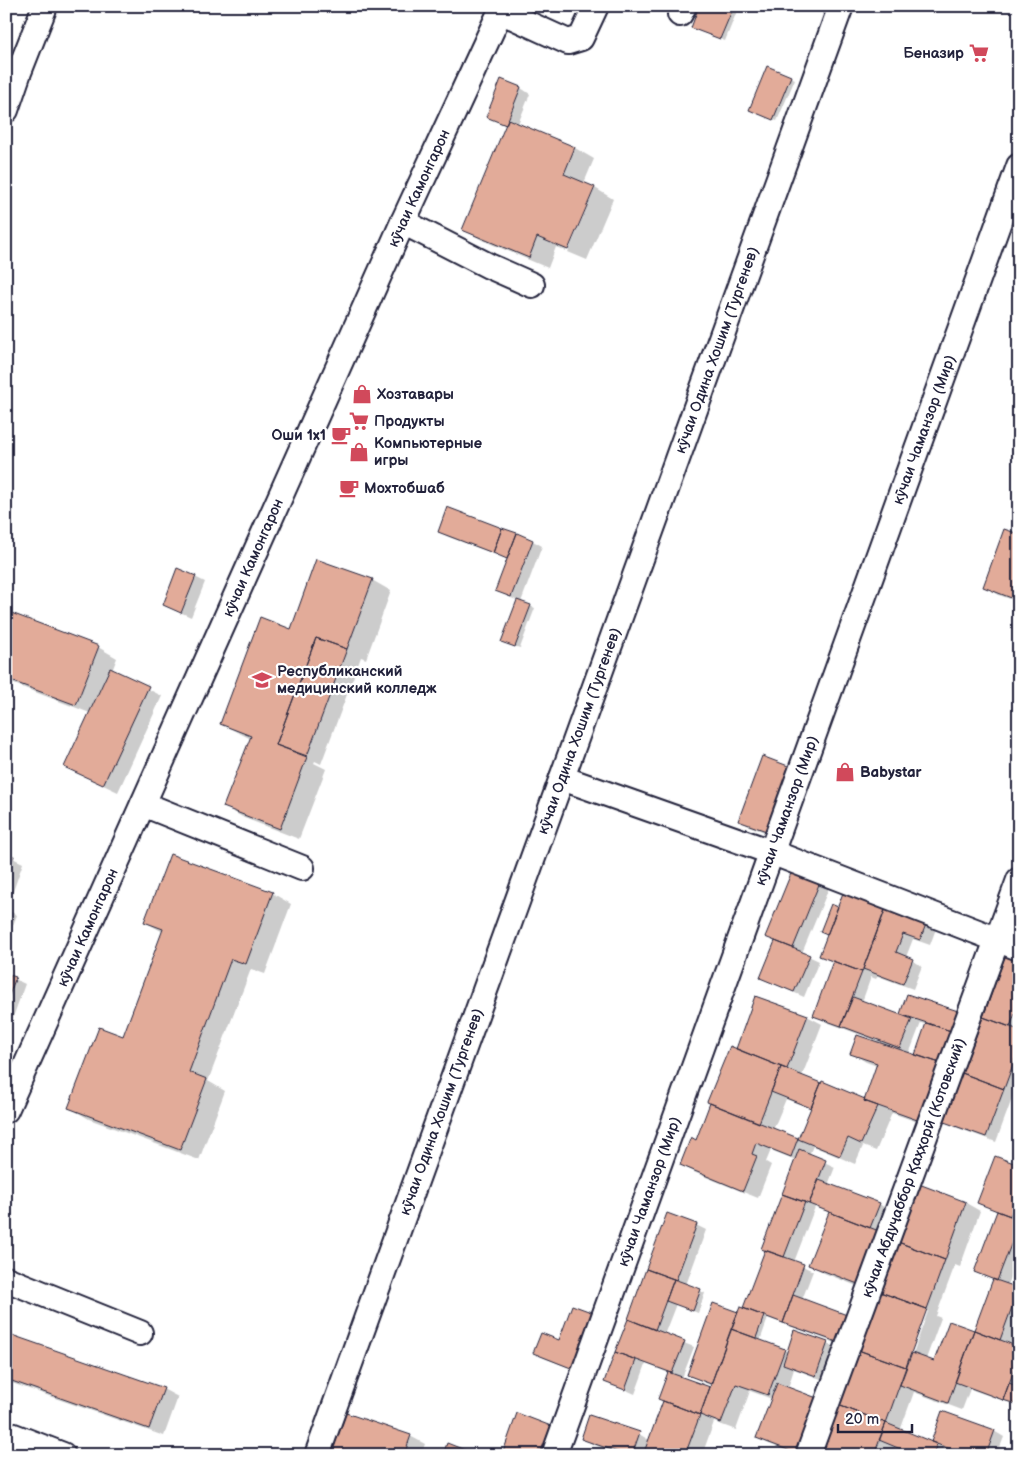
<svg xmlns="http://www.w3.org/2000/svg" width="1025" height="1461" font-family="'Balsamiq Sans',sans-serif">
  <rect width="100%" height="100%" fill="#fff"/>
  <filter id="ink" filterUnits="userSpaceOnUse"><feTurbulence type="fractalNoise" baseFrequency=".02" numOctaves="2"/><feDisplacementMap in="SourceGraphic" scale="10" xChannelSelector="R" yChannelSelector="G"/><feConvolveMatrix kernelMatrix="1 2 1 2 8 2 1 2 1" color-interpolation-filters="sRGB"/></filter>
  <g filter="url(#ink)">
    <path fill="#0003" fill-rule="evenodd" d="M701,6H739L725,41L697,30Z
      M791,77L795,79L777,121L754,112Z
      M521,88L530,94L518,124L575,148L594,159L584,183L595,188H593L566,251L556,247L548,268L482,240L463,229L507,126L487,117Z
      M595,188L613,199L587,260L568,252Z
      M448,509L533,541L542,546L521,602L535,608L520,648L507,644L518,601L496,591L514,560L503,555V557L449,537L439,532Z
      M1019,536V602L999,595L984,586Z
      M195,577L205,582L191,617L164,605Z
      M372,580L391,591L366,659L361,657L321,764L315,761L314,763L326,769L299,839L244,818L225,807L251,739L221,724L291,631Z
      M6,612L98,647L117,658L112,671L162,696L118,792L65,767L90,713L6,681Z
      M763,758L781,838L749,826L739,820Z
      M6,855L23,863L11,897L6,896Z
      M795,867L831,883L802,953L819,961L804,997L761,978L776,942L767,936Z
      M272,893L291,904L265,974L251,969L208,1081L225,1091L199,1160L89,1119L70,1108L123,1037L163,932L145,922Z
      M839,908L937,926L930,945L913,939L906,957L922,966L913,989L878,976L876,979L871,977L862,1002L901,1016L908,996L957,1012L967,1018L935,1128L892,1113L876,1151L863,1146L855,1164L813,1146L809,1155L835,1167L828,1185L879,1204L889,1210L872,1292L824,1273L810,1264L830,1213L815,1207L794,1262L813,1271L802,1300L847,1347L768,1318L760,1341L788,1352L795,1332L828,1344L837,1349L826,1381L794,1369L788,1388L817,1399L798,1455L767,1443L757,1437L772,1399L750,1391L736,1430L714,1422L702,1455H623L592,1444L582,1438L639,1434L649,1440L664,1401L669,1373L646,1364L635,1394L606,1381L668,1214L696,1225L706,1230L686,1285L705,1293L698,1313L676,1304L664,1335L694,1347L682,1378L711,1389L712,1386L688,1375L738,1314L750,1311L745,1308L796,1160L771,1150L766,1162L771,1165L758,1198L696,1173L681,1165L696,1141L736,1050L807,1016L822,1024L802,1076L865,1101L877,1066L866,1062L851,1053L877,1043V1041L824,1021L814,1015L834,963L821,956ZM921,1023L927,1025L916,1056L909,1054ZM786,1099L812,1109L799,1140L773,1130Z
      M6,909L17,915L6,943Z
      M1019,953V1080L996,1142L955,1127L946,1121Z
      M6,975L25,984L12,1020L6,1018Z
      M1019,1166V1255L1007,1285L1019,1290V1320L1010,1345L1019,1348V1406L970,1389L962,1410L914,1392L900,1431L932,1444L994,1431L1004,1437L997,1455H964L946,1448L944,1455H910L911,1453L895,1447L892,1455H822L919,1186L966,1203L980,1211L960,1267L955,1265L936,1316L941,1318L926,1359L935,1362L975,1332L994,1280L975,1271L998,1212L978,1202ZM925,1311H928L911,1359L908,1358Z
      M6,1334L163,1389L178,1397L164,1436L6,1381Z
      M535,1353L591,1376L544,1358Z
      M550,1427L565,1435L557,1455H503Z
      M410,1436L425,1444L421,1455H333Z"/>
    <path fill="#e2ab99" stroke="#22223b" d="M699,6H734L720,39L691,28Z
      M767,66L791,76L773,120L749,110Z
      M501,79L521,87L506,125L486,117Z
      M508,119L575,147L564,174L595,187L568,250L537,237L529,258L462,230Z
      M1018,275L1019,276V324H1017Z
      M1017,438L1019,439V453L1015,452Z
      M447,507L502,528L493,553L438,532Z
      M502,528L517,533L507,559L493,553Z
      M1004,529L1019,534V601L983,587Z
      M517,533L533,540L511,597L495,591Z
      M316,559L373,579L347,649L316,638L276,745L307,757L280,829L223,807L251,736L220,724L260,617L291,629Z
      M177,568L196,576L181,613L163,605Z
      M517,600L531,605L515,647L501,642Z
      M6,611L99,646L76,705L6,679Z
      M316,638L347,649L307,756L276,745Z
      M110,668L149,686L103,785L64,767Z
      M762,756L796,769L772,833L738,821Z
      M6,853L14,856L6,878Z
      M170,854L273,892L246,964L231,959L189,1072L207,1079L180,1150L68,1108L99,1027L123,1036L163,929L144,922Z
      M794,866L822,877L793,948L765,937Z
      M846,885L889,900L862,972L819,956Z
      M831,904L838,907L827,935L820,932Z
      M887,904L928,919L920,940L903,934L896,952L913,959L903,984L863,969Z
      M775,941L810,955L794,992L760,978Z
      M1008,948L1019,952V1003L1010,1027L983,1017Z
      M833,961L862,972L841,1026L813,1016Z
      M6,974L16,977L6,1003Z
      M907,994L958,1011L951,1031L900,1014Z
      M755,996L808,1015L787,1069L736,1049Z
      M853,997L912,1019L900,1048L841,1026Z
      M983,1017L1019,1030V1048L1004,1089L962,1073Z
      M926,1023L951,1031L940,1063L915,1055Z
      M857,1035L940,1063L920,1121L864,1101L877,1063L850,1054Z
      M730,1046L781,1067L759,1123L707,1102Z
      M781,1067L821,1083L811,1108L771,1092Z
      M962,1073L1004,1089L986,1137L944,1122Z
      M822,1081L865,1099L864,1101L878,1106L861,1144L848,1138L840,1156L798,1139Z
      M710,1103L798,1138L791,1157L756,1143L752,1154L757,1156L743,1191L680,1165L691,1137L696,1140Z
      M799,1149L826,1160L809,1204L782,1194Z
      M995,1156L1019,1165V1194L1010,1216L977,1203Z
      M819,1180L880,1203L870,1228L809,1204Z
      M919,1184L966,1202L945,1260L898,1242Z
      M782,1194L805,1202L784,1257L761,1249Z
      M997,1211L1019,1219V1224L997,1281L974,1272Z
      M829,1212L879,1231L858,1284L808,1265Z
      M667,1213L697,1224L676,1280L646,1269Z
      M898,1242L945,1260L927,1309L880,1292Z
      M765,1250L804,1264L783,1323L743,1308Z
      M646,1269L674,1279L655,1330L628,1319Z
      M674,1279L701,1289L693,1311L666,1301Z
      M993,1279L1019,1288L1000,1340L974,1330Z
      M880,1292L927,1309L906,1367L858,1350Z
      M793,1295L847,1315L837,1342L783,1323Z
      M713,1303L738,1312L711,1384L687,1375Z
      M572,1305L602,1316L581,1372L533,1353L541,1333L559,1340Z
      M740,1307L764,1316L756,1338L731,1329Z
      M628,1319L685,1341L672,1373L615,1352Z
      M949,1321L974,1330L948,1403L900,1385L912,1353L934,1361Z
      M731,1329L785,1349L768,1395L736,1384L721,1423L700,1415Z
      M794,1330L828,1342L816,1376L783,1364Z
      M974,1330L1019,1347V1357L1003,1400L955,1382Z
      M6,1333L164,1388L149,1429L6,1379Z
      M858,1350L906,1367L886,1423L838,1405Z
      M615,1352L636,1360L625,1390L604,1382Z
      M668,1372L710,1387L700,1415L658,1399Z
      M777,1383L817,1398L796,1453L756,1438Z
      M1009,1383L1019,1387V1405L1003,1400Z
      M663,1401L700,1415L685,1455H643Z
      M838,1405L886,1423L874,1455H820Z
      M942,1411L995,1430L986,1455H967L931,1442Z
      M346,1413L411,1435L404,1455H331Z
      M517,1413L551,1426L540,1455H502Z
      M589,1415L640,1432L632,1455H626L581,1439Z
      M886,1423L937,1444L933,1455H909L910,1453L879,1440Z
      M447,1443L475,1454L477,1455H443Z
      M751,1449L767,1455H748Z"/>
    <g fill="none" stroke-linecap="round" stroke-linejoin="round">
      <defs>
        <g id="minor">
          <path d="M500,11L568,42L581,38L596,6"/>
          <path d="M680,14L684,6"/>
          <path d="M6,110L19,72L45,6"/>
          <path d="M403,222L489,266L532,285"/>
          <path d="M562,778L771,852L1019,948"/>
          <path d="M143,804L302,868"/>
          <path id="s1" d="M6,1110L403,222L503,6"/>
          <path d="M6,1279L140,1333"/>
          <path d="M6,1433L63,1455"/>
          <path id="s2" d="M317,1455L841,6"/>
          <path id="s3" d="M554,1455L1019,166"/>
          <path id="s4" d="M808,1455L1019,880"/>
        </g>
      </defs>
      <use href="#minor" stroke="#22223b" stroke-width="28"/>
      <use href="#minor" stroke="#fff" stroke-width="24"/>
    </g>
  </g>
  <defs>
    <symbol id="supermarket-bare" viewBox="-9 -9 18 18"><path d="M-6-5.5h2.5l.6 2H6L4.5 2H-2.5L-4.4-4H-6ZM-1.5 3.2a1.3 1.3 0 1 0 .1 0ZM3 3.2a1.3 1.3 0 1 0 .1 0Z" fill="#d1495b" stroke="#fff" stroke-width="2.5" paint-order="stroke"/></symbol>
    <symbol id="shop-bare" viewBox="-9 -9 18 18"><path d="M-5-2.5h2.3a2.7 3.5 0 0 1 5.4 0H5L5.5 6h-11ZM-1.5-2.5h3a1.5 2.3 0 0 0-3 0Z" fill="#d1495b" stroke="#fff" stroke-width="2.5" paint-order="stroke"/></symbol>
    <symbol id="cafe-bare" viewBox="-9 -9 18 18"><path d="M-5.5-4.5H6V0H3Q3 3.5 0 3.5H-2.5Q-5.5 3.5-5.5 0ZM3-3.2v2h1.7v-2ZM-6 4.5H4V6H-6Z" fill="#d1495b" stroke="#fff" stroke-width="2.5" paint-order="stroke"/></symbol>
    <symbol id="university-bare" viewBox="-9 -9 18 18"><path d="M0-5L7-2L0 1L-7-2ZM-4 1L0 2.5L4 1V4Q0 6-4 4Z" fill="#d1495b" stroke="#fff" stroke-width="2.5" paint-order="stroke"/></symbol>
  </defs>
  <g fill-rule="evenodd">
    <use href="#supermarket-bare" x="965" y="39" width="28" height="28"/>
    <use href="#shop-bare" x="348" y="380" width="28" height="28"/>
    <use href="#supermarket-bare" x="345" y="407" width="28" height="28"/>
    <use href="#cafe-bare" x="327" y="421" width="28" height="28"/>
    <use href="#shop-bare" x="345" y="438" width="28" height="28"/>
    <use href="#cafe-bare" x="335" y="474" width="28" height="28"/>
    <use href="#university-bare" x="248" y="666" width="28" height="28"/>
    <use href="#shop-bare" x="831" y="758" width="28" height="28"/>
  </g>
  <g text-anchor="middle" stroke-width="4.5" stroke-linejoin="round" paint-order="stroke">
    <g font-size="15" font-weight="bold" fill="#22223b" stroke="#fff" text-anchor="start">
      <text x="964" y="58" text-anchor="end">Беназир</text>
      <text x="377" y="399">Хозтавары</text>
      <text x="374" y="426">Продукты</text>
      <text x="326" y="440" text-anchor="end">Оши 1x1</text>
      <text x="374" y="448">Компьютерные<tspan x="374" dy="17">игры</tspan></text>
      <text x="364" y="493">Мохтобшаб</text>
      <text x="277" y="676">Республиканский<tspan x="277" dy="17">медицинский колледж</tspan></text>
      <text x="860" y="777">Babystar</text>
    </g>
    <g font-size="15" fill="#22223b" stroke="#fff">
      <text dy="5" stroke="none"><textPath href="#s1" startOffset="1010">кӯчаи Камонгарон</textPath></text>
      <text dy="5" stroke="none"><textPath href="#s2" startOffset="1175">кӯчаи Одина Хошим (Тургенев)</textPath></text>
      <text dy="5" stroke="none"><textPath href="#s3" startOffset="1090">кӯчаи Чаманзор (Мир)</textPath></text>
      <text dy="5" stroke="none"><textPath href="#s1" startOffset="605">кӯчаи Камонгарон</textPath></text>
      <text dy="5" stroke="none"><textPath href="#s2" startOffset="770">кӯчаи Одина Хошим (Тургенев)</textPath></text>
      <text dy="5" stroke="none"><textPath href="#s3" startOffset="685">кӯчаи Чаманзор (Мир)</textPath></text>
      <text dy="5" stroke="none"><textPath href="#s1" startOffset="200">кӯчаи Камонгарон</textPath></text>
      <text dy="5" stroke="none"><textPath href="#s2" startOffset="365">кӯчаи Одина Хошим (Тургенев)</textPath></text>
      <text dy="5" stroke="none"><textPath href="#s4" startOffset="306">кӯчаи Абдуҷаббор Қаҳҳорӣ (Котовский)</textPath></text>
      <text dy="5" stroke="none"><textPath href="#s3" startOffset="280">кӯчаи Чаманзор (Мир)</textPath></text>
    </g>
  </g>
  <rect width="1025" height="1461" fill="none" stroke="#fff" stroke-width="25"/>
  <rect x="12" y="12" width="1000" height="1436" fill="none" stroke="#22223b" stroke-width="2" filter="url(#ink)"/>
  <path d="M838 1424v8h74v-8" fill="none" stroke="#22223b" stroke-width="2.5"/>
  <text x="845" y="1424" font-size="15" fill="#22223b" stroke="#ffffff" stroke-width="4" paint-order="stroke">20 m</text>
</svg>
